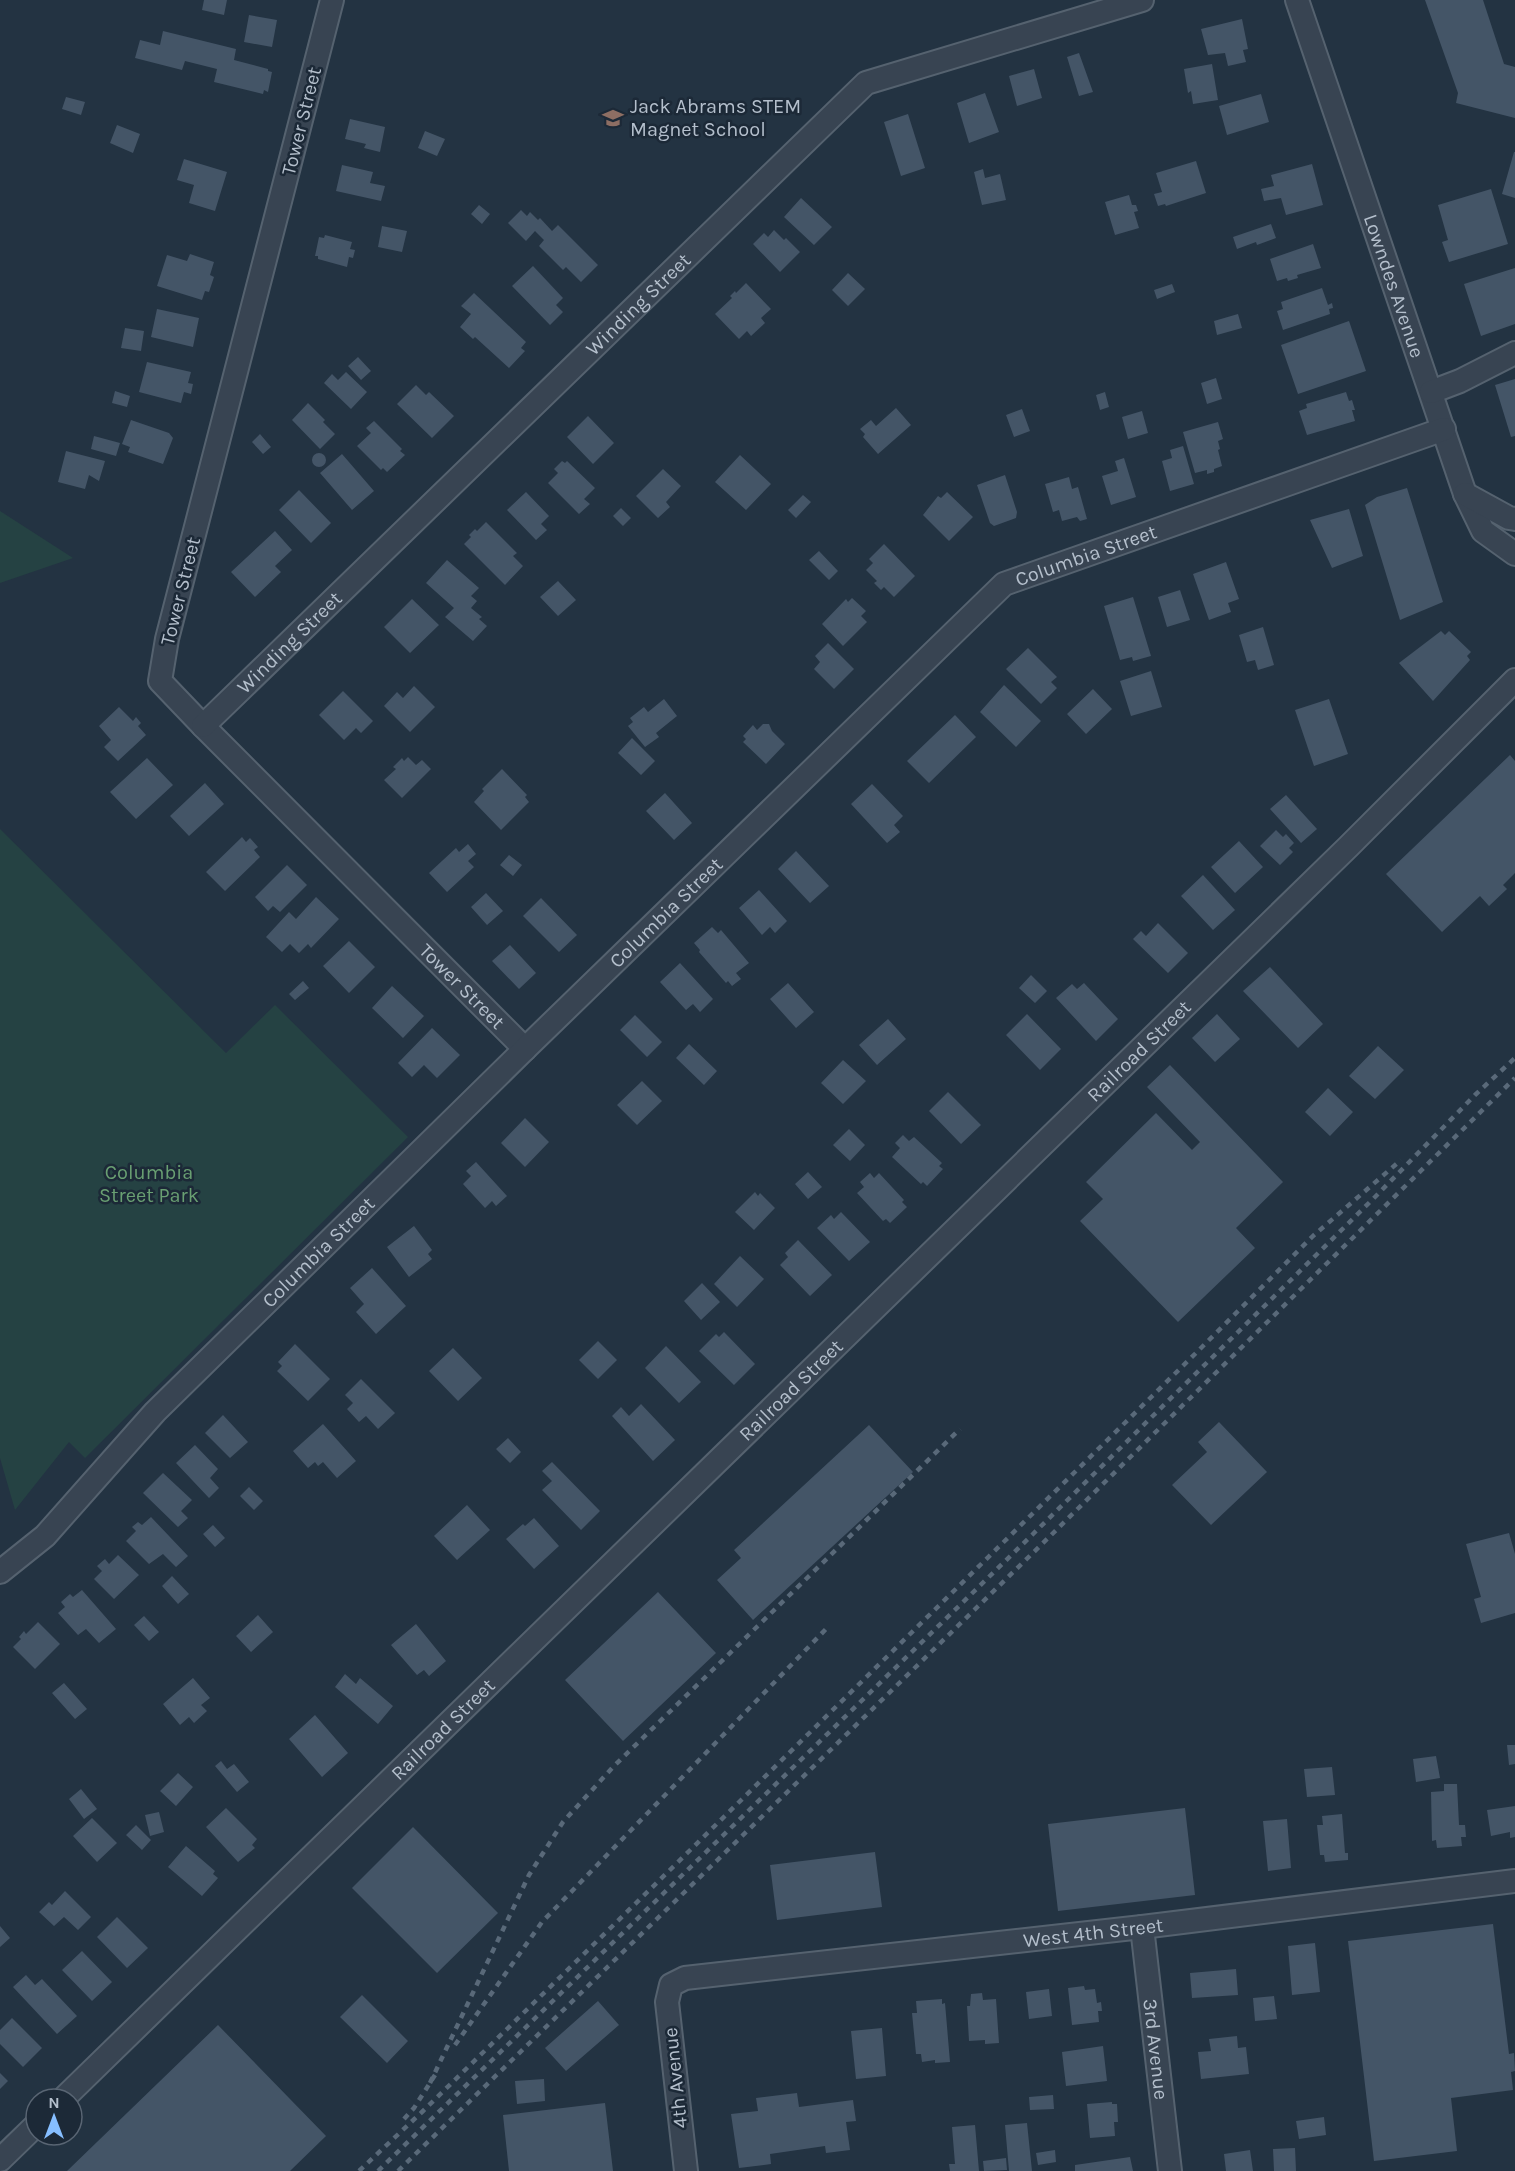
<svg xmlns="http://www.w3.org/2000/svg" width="1515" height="2171" font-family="Karla,sans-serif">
  <rect width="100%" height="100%" fill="#233342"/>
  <path fill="#254243" d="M0,511L73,558L0,583Z
    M0,829L226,1053L275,1005L408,1137L85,1458L69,1442L15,1510L0,1458Z"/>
  <path fill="#445567" d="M204,0H227L224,15L202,10Z
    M1425,0H1483L1504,64L1515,67V118L1456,103L1458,93Z
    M249,15L277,20L272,47L244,42Z
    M1242,19L1248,49L1243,50L1246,62L1228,66L1225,53L1208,55L1201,29Z
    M163,31L236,49L234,60L268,69V71L272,72L268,92L264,90L263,94L214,82L217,69L185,61L182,70L135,58L140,40L160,45Z
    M1079,53L1093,92L1079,96L1067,57Z
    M1212,64L1218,100L1193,104L1191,91L1188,93L1184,69Z
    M1034,69L1042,98L1017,106L1009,76Z
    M985,93L999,132L969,143L957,103Z
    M1261,94L1269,122L1227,135L1219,106Z
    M66,97L85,102L81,115L62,109Z
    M908,114L925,168L901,176L884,122Z
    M350,119L385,127L380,152L364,148L366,144L345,139Z
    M117,125L140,134L133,153L110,143Z
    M425,131L445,139L437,156L418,148Z
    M1514,152H1515V198L1502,194Z
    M184,159L227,172L215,211L189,203L194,185L177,180Z
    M1196,161L1206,193L1166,206L1165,204L1158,206L1154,194L1162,192L1156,173Z
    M1312,164L1323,205L1286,215L1281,198L1264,201L1261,189L1274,186L1271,175Z
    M342,165L373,172L370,183L385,186L381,201L336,191Z
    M983,169L985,178L1000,174L1006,200L982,205L974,172Z
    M1491,189L1508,244L1449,262L1442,242L1448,240L1438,205Z
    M1129,195L1132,205H1136L1138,211L1134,212L1139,228L1115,235L1105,202Z
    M801,198L832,227L814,245L784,217Z
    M479,205L490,214L482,224L471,214Z
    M521,210L527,216L530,212L538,220L540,218L552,231L558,225L598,265L581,282L566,267L563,270L539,246L544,240L535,231L526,241L508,223Z
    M1271,224L1276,238L1257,245L1256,242L1237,249L1233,237Z
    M382,226L407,231L402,252L378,247Z
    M774,230L784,240L786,238L800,252L780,272L753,244L764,233L768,237Z
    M325,235L352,242L350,249L355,250L353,258L349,257L347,267L318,259V256H315L319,237L324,238Z
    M1313,244L1321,268L1297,275L1298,278L1288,281L1287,278L1277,281L1270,259Z
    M190,254L214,262L210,275L214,277L209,292L205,291L202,300L157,286L167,255L187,261Z
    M533,266L563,298L556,305L563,312L550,325L512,286Z
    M1515,268V324L1481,336L1464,284Z
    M848,273L865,289L848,306L832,290Z
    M746,283L771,309L761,318L765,323L751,336L747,331L739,339L715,314L732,298L730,296L735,291L736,293Z
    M1172,284L1175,292L1157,299L1154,290Z
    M1322,288L1328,305L1332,303L1333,308L1329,309L1330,314L1283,330L1277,311L1283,309L1281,302Z
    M474,293L526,342L521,348L525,351L509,368L475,337L473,339L460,327L471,314L461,306Z
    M157,309L199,318L193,347L151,337Z
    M1238,314L1242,328L1217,335L1214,321Z
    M1349,321L1366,371L1298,394L1281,345Z
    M125,328L144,331L141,351L121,348Z
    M358,357L371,371L361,380L348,366Z
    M147,362L191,372L188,383L193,384L191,394L184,392L181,403L139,392Z
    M346,372L367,392L351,409L324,383L332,374L338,380Z
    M1216,378L1222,399L1207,404L1201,383Z
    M1515,379V436L1511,437L1495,385Z
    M416,385L426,395L429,392L454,416L432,438L397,404Z
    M115,391L130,396L127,407L112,403Z
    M1105,392L1109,407L1100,410L1096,395Z
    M1346,392L1349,401L1352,400L1355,410H1352L1355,421L1307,435L1299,411L1307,408L1306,404Z
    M308,403L325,420L323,422L335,434L320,449L292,420Z
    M896,408L911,425L878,454L863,437L865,434L860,429L871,420L876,426Z
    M1022,409L1030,431L1014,437L1006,415Z
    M1142,411L1148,433L1128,439L1122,417Z
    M588,416L614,443L593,464L567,437Z
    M131,420L169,433L173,438L163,464L128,452L130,447L122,444Z
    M374,421L402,449L400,451L405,455L387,472L383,468L381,470L357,446L371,433L366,428Z
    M1218,422L1223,439L1218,441L1220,449L1218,450L1222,466L1214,469V472L1207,474V470L1195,473L1183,432Z
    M260,434L271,447L263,454L252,442Z
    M94,436L120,443L116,456L91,449Z
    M1183,446L1194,484L1170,491L1162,461L1172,458L1170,450Z
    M66,451L105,461L99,481L89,475L85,489L58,482Z
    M312 460a7 7 0 1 1 14 0a7 7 0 1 1-14 0Z
    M342,454L374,491L352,510L320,473Z
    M740,455L771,484L746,510L715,482Z
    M1124,458L1136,497L1111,505L1102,476L1118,471L1115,461Z
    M562,461L565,463L567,461L595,488L584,499L590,504L579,514L548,483L558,473L554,469Z
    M663,469L681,486L666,502L670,507L658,518L636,496Z
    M1005,475L1017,512L1016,518L994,526L990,523L977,485Z
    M1069,477L1072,489L1078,487L1087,519L1080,521L1077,517L1062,521L1059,510L1053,512L1045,484Z
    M1407,488L1443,602L1400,620L1365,505L1377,497Z
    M299,490L331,523L311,543L279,510Z
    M526,492L549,516L541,524L547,530L536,540L507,510Z
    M947,492L973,517L949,541L923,515L938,496L941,498Z
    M803,495L811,502L796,518L788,510Z
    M621,508L631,518L623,526L613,516Z
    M1349,509L1363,556L1332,568L1310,520Z
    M486,522L517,553L513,556L523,566L505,585L464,544L471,537L469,535L475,529L477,531Z
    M275,531L292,550L275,566L281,572L255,597L231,572Z
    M884,544L915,576L894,597L884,587L881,590L874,583L877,581L866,570L873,563L869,559Z
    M819,551L838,571L829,580L809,560Z
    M447,560L479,588L471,596L477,601L471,608L482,617L479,619L487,626L473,641L445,617L454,608L426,583Z
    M1226,562L1239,599L1228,603L1231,612L1209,620L1193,574Z
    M558,581L576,600L558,616L540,597Z
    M1180,590L1190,620L1167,627L1158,597Z
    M1133,597L1151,656L1133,661L1132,657L1120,660L1104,606Z
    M852,598L866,611L861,616L867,622L843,646L822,624L846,599L848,602Z
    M412,599L439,625L410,653L384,627Z
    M1263,627L1274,665L1258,670L1255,660L1247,662L1239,635Z
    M1441,631L1445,635L1449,631L1471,652L1467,656L1470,660L1433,701L1399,663Z
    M828,643L854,669L834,689L814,669L820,662L815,656Z
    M1028,648L1057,677L1051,682L1057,688L1041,704L1006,669Z
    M1151,671L1162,707L1131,716L1120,681Z
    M1004,685L1041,721L1016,747L980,712Z
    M414,686L435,707L410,732L384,706L397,692L403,698Z
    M1093,689L1112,709L1086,734L1067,714Z
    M343,691L373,721L361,733L356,728L344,740L319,715Z
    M664,699L677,716L656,733L659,737L645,747L628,726L633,722L630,718L644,707L648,712Z
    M1329,699L1348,754L1314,766L1295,710Z
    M119,707L133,721L136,717L141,723L138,726L146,735L118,761L104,747L111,740L99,726Z
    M955,715L976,737L929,783L907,761Z
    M763,724H769L772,731L785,744L766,764L743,742L746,739L743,736L753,725L757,730Z
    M632,738L655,761L641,775L618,753Z
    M1510,755L1515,761V873L1503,885L1507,889L1489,906L1480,896L1442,932L1386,874Z
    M408,757L416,765L422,760L431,769L402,798L384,780L396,769L393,767L402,758L404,761Z
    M147,758L173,785L136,819L110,792Z
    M502,769L527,795L525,797L529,802L501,830L474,802L484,791L482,789Z
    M205,783L224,804L189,836L170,816Z
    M872,784L903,816L894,825L900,832L887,843L851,804Z
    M665,793L692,823L674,840L646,811Z
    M1286,795L1317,829L1301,843L1270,809Z
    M1276,830L1283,837L1286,834L1294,843L1289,848L1293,852L1280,865L1260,846Z
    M242,837L246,842L250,838L258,847L254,850L260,857L225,891L206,872Z
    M1239,841L1263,867L1235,893L1211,867Z
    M468,844L476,854L468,861L474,867L447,892L429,873L456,848L459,852Z
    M796,851L829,886L810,903L778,869Z
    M509,855L522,865L513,876L500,865Z
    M287,865L307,885L280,912L273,906L268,911L255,897Z
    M1203,875L1235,910L1213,930L1181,896Z
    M759,890L787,921L775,933L770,927L762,935L739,908Z
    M486,893L503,911L487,925L471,907Z
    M316,897L339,919L311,948L308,944L299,953L290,944L282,952L266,937L289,912L296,919Z
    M541,898L577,935L559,952L523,916Z
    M1158,923L1188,953L1168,973L1133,939L1141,931L1146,936Z
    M712,927L718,933L721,930L749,963L736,973L741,979L732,986L728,981L726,983L699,952L700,950L694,943Z
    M349,941L375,967L349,993L323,966Z
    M510,945L536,973L519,989L492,961Z
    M680,963L713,999L700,1012L693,1004L686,1010L660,982Z
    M1270,967L1323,1024L1298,1048L1243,991Z
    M1031,975L1047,991L1035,1003L1019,988Z
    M303,981L309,988L295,1000L289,994Z
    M788,983L814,1012L796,1028L770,999Z
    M1084,983L1118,1019L1096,1041L1056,998L1072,984L1077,989Z
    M392,986L424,1016L403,1038L372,1008Z
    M1027,1014L1061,1049L1040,1070L1006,1035Z
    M1217,1014L1240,1039L1215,1062L1192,1038Z
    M635,1015L662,1042L647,1057L620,1030Z
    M888,1019L906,1039L877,1065L859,1045Z
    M432,1028L460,1055L437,1078L424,1065L412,1077L398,1063Z
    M689,1044L717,1071L704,1085L676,1058Z
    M1378,1046L1404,1070L1375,1099L1349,1076Z
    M843,1060L866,1081L843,1104L821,1083Z
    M1170,1065L1283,1182L1236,1228L1255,1248L1178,1322L1080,1221L1103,1199L1086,1182L1156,1113L1192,1150L1200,1142L1147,1087Z
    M642,1081L662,1101L637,1125L617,1105Z
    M1328,1088L1353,1112L1330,1136L1305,1112Z
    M948,1092L981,1125L961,1144L929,1111Z
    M525,1118L549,1142L525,1167L501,1143Z
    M849,1129L865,1145L850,1161L833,1145Z
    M903,1135L909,1141L914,1137L942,1163L939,1166L943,1169L927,1186L923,1182L921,1184L892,1157L900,1148L895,1143Z
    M476,1162L507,1196L496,1206L492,1201L485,1208L463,1184L471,1176L466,1171Z
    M808,1172L822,1187L808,1199L795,1184Z
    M870,1173L874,1178L879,1173L904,1200L902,1202L907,1207L890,1223L886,1219L883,1221L857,1193L864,1187L860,1182Z
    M755,1192L758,1196L760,1193L775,1208L754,1230L735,1212Z
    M841,1212L870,1242L849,1261L817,1228L831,1215L834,1219Z
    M414,1226L432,1250L428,1254L432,1259L409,1277L387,1247Z
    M798,1240L832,1275L810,1296L780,1265L788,1257L785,1253Z
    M740,1256L764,1279L737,1307L714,1284Z
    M372,1268L406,1306L376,1334L356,1312L364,1304L350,1288Z
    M702,1283L720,1302L701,1320L684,1301Z
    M724,1332L755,1364L734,1385L699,1351L716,1334L719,1337Z
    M598,1341L617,1360L598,1379L579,1360Z
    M295,1344L330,1379L308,1401L277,1371L282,1366L278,1362Z
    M666,1346L701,1382L679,1403L645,1368Z
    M453,1348L482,1378L458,1401L429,1371Z
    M361,1379L395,1413L378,1429L366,1416L359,1422L347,1409L353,1403L345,1395Z
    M641,1404L675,1440L653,1461L612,1416L621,1407L629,1416Z
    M223,1415L248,1442L230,1458L205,1433Z
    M1219,1422L1267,1472L1211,1525L1172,1485L1207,1452L1198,1442Z
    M323,1424L356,1461L337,1478L323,1462L318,1466L315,1462L308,1468L293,1451Z
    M869,1425L913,1472L753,1620L717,1580L741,1558L734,1550Z
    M508,1438L521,1452L510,1463L496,1449Z
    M195,1445L218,1469L210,1478L219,1488L209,1498L176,1463Z
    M552,1462L600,1511L581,1530L542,1490L552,1481L542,1471Z
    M163,1473L192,1500L181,1511L188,1518L178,1527L143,1493Z
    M249,1487L263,1501L254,1510L240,1496Z
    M467,1505L490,1530L457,1560L434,1536Z
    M151,1517L188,1556L176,1567L163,1554L149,1564L126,1541L136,1531L132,1527L138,1522L142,1525Z
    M534,1518L559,1546L534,1569L506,1539L523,1524L525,1526Z
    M213,1525L225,1538L215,1547L203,1534Z
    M1509,1533L1515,1554V1613L1481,1623L1474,1599L1481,1597L1466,1544Z
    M118,1555L139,1575L114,1599L94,1579L102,1571L97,1566L105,1559L109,1564Z
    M172,1576L189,1594L178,1604L162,1586Z
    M82,1590L116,1629L99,1643L86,1629L78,1635L58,1613L65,1607L61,1602L70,1594L73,1597Z
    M658,1592L716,1653L623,1741L565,1680Z
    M258,1615L273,1632L251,1652L236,1636Z
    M144,1616L159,1632L149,1641L134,1625Z
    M38,1622L60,1644L35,1669L13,1647L21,1639L19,1637L24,1631L26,1634Z
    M416,1624L446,1661L429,1676L424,1670L417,1675L391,1645Z
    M345,1674L356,1684L360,1678L393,1706L378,1724L335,1687Z
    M193,1678L210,1698L201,1705L207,1711L194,1723L189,1717L180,1725L163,1704Z
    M64,1683L87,1709L75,1719L52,1693Z
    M315,1715L348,1753L322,1777L289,1739Z
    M1507,1745H1515V1764L1509,1765Z
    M1436,1756L1440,1778L1416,1782L1413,1759Z
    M221,1761L227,1769L234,1764L249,1782L237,1792L215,1766Z
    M1332,1767L1335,1795L1307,1797L1304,1769Z
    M178,1773L193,1787L176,1806L160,1791Z
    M1444,1784H1457L1459,1825H1465L1466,1837H1461L1462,1846L1437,1848L1436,1840L1432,1841L1431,1792L1444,1791Z
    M81,1789L97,1809L84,1819L69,1799Z
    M1515,1806V1837L1510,1838V1832L1491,1836L1487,1810Z
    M226,1808L257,1839L252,1845L255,1848L238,1862L206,1827Z
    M1185,1808L1195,1895L1058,1911L1048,1824Z
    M159,1812L164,1832L150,1836L145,1815Z
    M1342,1814L1345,1853H1348V1860L1325,1862L1324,1855H1320L1317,1825H1323L1322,1816Z
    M92,1818L117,1843L97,1862L73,1836Z
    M1287,1819L1291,1868L1268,1871L1263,1821Z
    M136,1825L151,1840L142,1850L126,1835Z
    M413,1827L498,1913L437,1973L352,1888Z
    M186,1846L215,1871L213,1874L218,1878L202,1896L168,1867Z
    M875,1852L882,1907L777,1920L770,1865Z
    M65,1891L91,1917L78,1930L64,1917L54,1926L39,1912L49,1902L52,1905Z
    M117,1917L148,1948L127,1968L97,1937Z
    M1493,1924L1509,2054L1514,2053L1515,2071L1511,2072L1513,2090L1451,2098L1457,2151L1374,2161L1348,1941Z
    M0,1926L10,1938L0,1947Z
    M1315,1943L1320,1992L1292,1995L1288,1946Z
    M82,1951L112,1982L92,2001L62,1970Z
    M1236,1969L1238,1995L1192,1998L1190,1973Z
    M26,1975L35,1985L42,1979L77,2016L57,2034L13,1987Z
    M1084,1986L1085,1990L1095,1989L1097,2003L1101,2002L1102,2011H1098L1099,2022L1072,2025L1068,1988Z
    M1049,1989L1052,2016L1029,2019L1026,1992Z
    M982,1993L983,2000L996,1999L999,2043L985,2044V2040L969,2041L967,2006H970L971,1994Z
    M362,1995L408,2041L387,2063L340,2017Z
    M1274,1996L1277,2019L1255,2021L1253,1998Z
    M942,1999V2004L945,2003L950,2062L935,2063V2060L922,2062L921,2054H916L912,2013H917L916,2001Z
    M598,2001L619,2025L566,2071L545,2048Z
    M12,2018L42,2048L23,2067L0,2044V2030Z
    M218,2025L326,2136L290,2171H67Z
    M882,2028L886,2076L856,2079L851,2031Z
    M1237,2036L1238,2048L1246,2047L1249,2074L1201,2079L1198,2052L1211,2051L1209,2039Z
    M1103,2046L1107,2081L1066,2086L1062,2052Z
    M0,2073L8,2081L0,2089Z
    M544,2079L545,2101L517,2104L515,2081Z
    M797,2093L799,2107L853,2100L856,2121L846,2122L850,2150L826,2153L825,2146L770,2154L771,2164L739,2168L731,2114L758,2111L756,2098Z
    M1053,2095L1054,2109L1030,2110L1029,2097Z
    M1112,2102V2104H1117L1118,2122H1114L1115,2136L1090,2138L1087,2104Z
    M605,2103L613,2171H509L503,2115Z
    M1324,2117L1326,2135L1299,2139L1296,2121Z
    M1027,2123L1032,2171H1009L1005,2125Z
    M975,2125L979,2171H950L949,2164H955L952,2127Z
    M1295,2148L1296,2171H1274L1273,2149Z
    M1055,2150L1056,2162L1038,2165L1036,2153Z
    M1250,2150L1253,2171H1226L1224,2154Z
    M1130,2157L1133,2171H1075V2165Z
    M1006,2158L1007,2170L984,2171L983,2161Z"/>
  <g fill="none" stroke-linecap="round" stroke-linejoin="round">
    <defs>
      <g id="minor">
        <path id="s1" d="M332,0L167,639L160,681L203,726L525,1049"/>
        <path id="s2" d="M1297,0L1465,494L1483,531L1515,554"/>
        <path d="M1431,392L1460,381L1515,353"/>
        <path d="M1465,494L1509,518L1515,519"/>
        <path id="s3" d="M203,726L866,83L1142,0"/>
        <path id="s4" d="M0,1572L45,1536L155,1412L525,1049L1004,584L1444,429"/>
        <path id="s5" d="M1142,1927L1170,2171"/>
        <path id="s6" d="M63,2099L1348,847L1515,680"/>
        <path d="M0,2160L36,2125"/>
        <path id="s7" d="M686,2171L667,2002L671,1985L685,1978L1142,1927L1515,1881"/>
      </g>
    </defs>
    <use href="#minor" stroke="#55626f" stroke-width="26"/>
    <use href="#minor" stroke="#384452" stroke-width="22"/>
    <path stroke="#596979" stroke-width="4.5" stroke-dasharray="6 6" stroke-linecap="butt" d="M455,2045L542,1922L826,1629
      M430,2083L529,1875L563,1822L613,1767L960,1429
      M404,2119L414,2108L435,2075
      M359,2171L423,2111L675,1865L1198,1351L1313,1236L1401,1160
      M378,2171L1032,1535L1375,1197L1475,1095L1515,1058
      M398,2171L1041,1545L1515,1078"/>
  </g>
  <defs>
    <symbol id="school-bare" viewBox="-9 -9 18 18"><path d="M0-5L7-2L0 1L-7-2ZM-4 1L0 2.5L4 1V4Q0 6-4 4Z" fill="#8d6e63" stroke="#1c2937" stroke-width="2.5" paint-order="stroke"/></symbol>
  </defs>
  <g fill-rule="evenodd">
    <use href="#school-bare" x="598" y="103" width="30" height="30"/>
  </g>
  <g text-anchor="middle" stroke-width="5" stroke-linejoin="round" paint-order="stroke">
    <g font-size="20" fill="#b4bfcc" stroke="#1c2937" text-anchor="start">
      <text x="630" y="113">Jack Abrams STEM<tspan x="630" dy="23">Magnet School</tspan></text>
    </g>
    <g font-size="20" fill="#b4bfcc" stroke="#1c2937">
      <text transform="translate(301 121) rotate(-76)" y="7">Tower Street</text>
      <text dy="7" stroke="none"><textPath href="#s2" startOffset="302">Lowndes Avenue</textPath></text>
      <text dy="7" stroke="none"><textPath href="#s3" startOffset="606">Winding Street</textPath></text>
      <text dy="7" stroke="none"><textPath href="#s4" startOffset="1496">Columbia Street</textPath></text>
      <text transform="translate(180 591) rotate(-76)" y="7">Tower Street</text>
      <text dy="7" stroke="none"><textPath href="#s3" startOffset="120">Winding Street</textPath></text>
      <text dy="7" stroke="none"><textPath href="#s4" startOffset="938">Columbia Street</textPath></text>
      <text dy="7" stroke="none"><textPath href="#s1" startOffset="1132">Tower Street</textPath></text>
      <text dy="7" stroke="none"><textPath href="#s6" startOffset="1502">Railroad Street</textPath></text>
      <text dy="7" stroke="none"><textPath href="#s4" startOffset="452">Columbia Street</textPath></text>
      <text dy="7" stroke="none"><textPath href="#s6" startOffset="1016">Railroad Street</textPath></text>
      <text dy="7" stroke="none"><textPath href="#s6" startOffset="530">Railroad Street</textPath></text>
      <text dy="7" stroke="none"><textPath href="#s7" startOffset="614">West 4th Street</textPath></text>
      <text dy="7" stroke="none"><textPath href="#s5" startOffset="123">3rd Avenue</textPath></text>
      <text transform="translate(675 2078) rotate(-96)" y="7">4th Avenue</text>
    </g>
    <g font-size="20" fill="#699f72" stroke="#1c2937">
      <text x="149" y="1179">Columbia<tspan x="149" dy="23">Street Park</tspan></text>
    </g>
  </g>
  <g transform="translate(54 2117)"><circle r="28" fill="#1c2937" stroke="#596573" stroke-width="1.5"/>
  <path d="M0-4.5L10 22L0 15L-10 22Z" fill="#86beff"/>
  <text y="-9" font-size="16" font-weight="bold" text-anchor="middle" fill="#b4bfcc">N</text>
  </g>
</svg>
